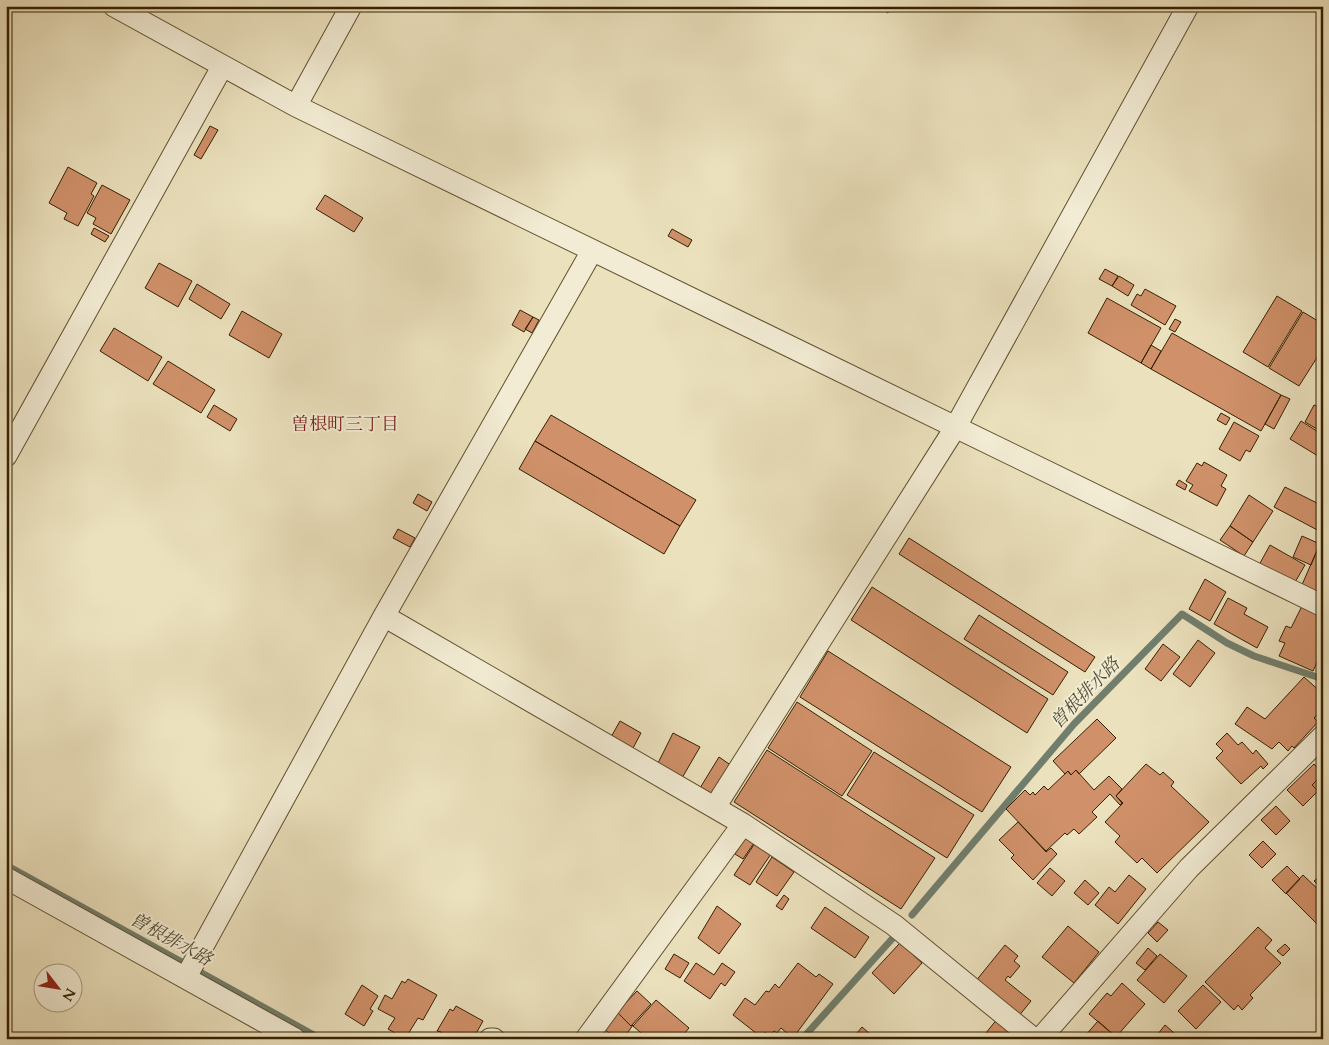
<svg xmlns="http://www.w3.org/2000/svg" width="1329" height="1045" font-family="Cardo,'Noto Serif JP',serif">
  <rect width="100%" height="100%" fill="#ebe1bd"/>
  <filter id="stains"><feTurbulence type="fractalNoise" baseFrequency=".004" numOctaves="4"/><feColorMatrix values="0 0 0 0 .2 0 0 0 0 .09 0 0 0 0 .02 0 0 0 .5 -.17"/></filter>
  <radialGradient id="worn" r=".72"><stop offset=".6" stop-color="#630" stop-opacity="0"/><stop offset="1" stop-color="#630" stop-opacity=".3"/></radialGradient>
  <g fill="none" stroke-linecap="round" stroke-linejoin="round">
    <path stroke="#717e6d" stroke-width="7" d="M6,865L321,1039
      M912,915L1074,724L1182,614L1227,643L1254,656L1323,679
      M802,1039L892,939"/>
  </g>
  <path fill="#d0916a" stroke="#362000" d="M875,6H891L888,13Z
    M210,126L218,130L201,159L194,155Z
    M68,167L97,183L91,194L94,196L78,226L64,219L67,213L49,203Z
    M102,185L130,200L111,234L93,224L96,218L87,213Z
    M325,195L363,218L354,232L316,209Z
    M94,228L109,236L105,242L91,234Z
    M672,229L692,240L688,247L668,236Z
    M159,263L192,281L178,307L145,288Z
    M1105,269L1118,276L1112,286L1099,279Z
    M1119,276L1134,285L1128,296L1112,286Z
    M197,284L230,304L221,319L189,299Z
    M1145,289L1176,306L1165,325L1131,305L1137,294L1141,296Z
    M1277,296L1302,311L1268,367L1243,352Z
    M1107,298L1161,328L1141,363L1088,333Z
    M520,310L533,317L524,332L512,325Z
    M242,311L282,334L269,358L229,335Z
    M1303,312L1323,324V348L1299,386L1269,368Z
    M533,317L539,320L532,333L525,329Z
    M1175,319L1181,322L1175,332L1169,329Z
    M114,328L162,357L148,381L100,351Z
    M1172,333L1281,395L1261,431L1151,369Z
    M1151,345L1161,351L1151,369L1141,363Z
    M168,361L215,390L201,413L153,384Z
    M1281,395L1290,399L1274,429L1265,424Z
    M214,405L237,419L230,431L207,417Z
    M1314,405L1323,409L1322,432L1305,422Z
    M1221,413L1230,418L1226,425L1217,420Z
    M551,415L696,500L680,526L535,441Z
    M1301,421L1323,435V459L1290,439Z
    M1234,422L1259,436L1250,452L1246,450L1240,461L1219,449Z
    M535,441L680,526L664,554L519,469Z
    M1204,462L1227,475L1221,486L1226,489L1217,506L1189,491L1193,485L1186,481L1197,463L1202,466Z
    M1179,480L1187,485L1185,490L1176,485Z
    M1285,487L1323,506V533L1274,507Z
    M418,494L432,502L427,511L413,503Z
    M1249,495L1273,511L1253,542L1230,526Z
    M1230,526L1253,542L1244,556L1220,540Z
    M398,529L415,538L410,547L393,538Z
    M1302,536L1320,544L1311,565L1293,557Z
    M909,538L1095,657L1085,672L899,554Z
    M1322,539L1323,540V596L1301,587Z
    M1270,545L1305,565L1294,584L1259,565Z
    M1205,579L1226,592L1210,621L1189,609Z
    M872,587L1048,699L1027,733L851,620Z
    M1228,598L1247,608L1244,614L1268,627L1257,648L1214,624Z
    M1302,606L1323,615V650L1313,671L1279,656L1285,643L1279,641L1286,626L1291,628Z
    M979,615L1068,672L1053,695L964,639Z
    M1198,640L1215,653L1190,687L1173,674Z
    M1163,644L1180,657L1161,681L1145,669Z
    M828,651L1011,767L982,812L800,697Z
    M1304,677L1323,694V709L1314,718L1318,722L1294,748L1292,746L1288,751L1279,742L1272,749L1235,724L1247,707L1265,719Z
    M797,702L872,751L842,796L768,748Z
    M1097,719L1116,738L1079,774L1076,770L1071,775L1068,771L1065,774L1053,761Z
    M620,721L641,733L632,750L611,737Z
    M673,733L700,747L682,778L658,763Z
    M1227,733L1238,745L1242,742L1253,754L1256,750L1268,764L1263,769L1261,766L1241,784L1216,758L1223,751L1216,744Z
    M767,750L935,858L901,909L734,802Z
    M874,752L974,815L947,858L847,795Z
    M719,757L732,766L713,796L700,788Z
    M1146,764L1160,775L1163,772L1174,782L1171,786L1209,822L1157,873L1142,858L1137,863L1115,842L1120,836L1105,822L1123,803L1116,796Z
    M1314,764L1323,774L1312,785L1318,791L1303,806L1287,790Z
    M1076,770L1094,790L1109,776L1122,789L1116,796L1122,803L1120,805L1110,794L1092,812L1097,817L1079,834L1074,829L1067,835L1065,833L1046,851L1006,809L1025,790L1030,795L1033,792L1035,795L1044,786L1048,790L1068,771L1071,775Z
    M1323,774V796L1312,785Z
    M1276,806L1290,821L1276,835L1261,820Z
    M1018,822L1046,852L1051,848L1057,854L1033,880L1011,858L1014,855L999,840Z
    M746,837L754,843L743,859L735,854Z
    M1263,841L1276,854L1262,868L1249,855Z
    M755,843L771,854L750,885L734,875Z
    M772,857L794,872L777,896L756,882Z
    M1287,866L1300,879L1286,894L1272,880Z
    M1050,868L1065,881L1052,896L1037,883Z
    M1323,873V890L1314,881Z
    M1129,875L1146,889L1118,924L1095,905L1109,887L1115,892Z
    M1303,875L1323,894V921L1318,925L1286,893Z
    M1085,880L1099,893L1088,905L1074,893Z
    M784,895L789,899L782,910L776,906Z
    M717,906L741,924L719,954L698,938Z
    M825,907L869,937L855,958L811,928Z
    M1158,922L1168,930L1157,942L1148,933Z
    M1068,926L1099,952L1074,983L1042,957Z
    M1258,927L1272,940L1265,948L1281,963L1250,995L1253,998L1242,1010L1238,1005L1234,1010L1205,982Z
    M900,943L922,963L894,994L872,973Z
    M1285,944L1290,949L1283,956L1277,951Z
    M1005,945L1018,956L1014,961L1020,966L1010,978L1008,976L1005,980L1031,1001L1018,1017L975,982Z
    M1148,948L1157,956L1145,970L1136,963Z
    M674,954L689,963L680,978L665,969Z
    M1160,954L1187,976L1164,1003L1137,980Z
    M696,963L714,975L722,963L735,972L725,986L721,983L710,999L684,981Z
    M798,963L816,977L819,974L833,984L793,1038L781,1028L777,1033L774,1031L770,1036L765,1032L761,1037L733,1015L745,998L755,1005L766,991L769,992L775,984L779,988Z
    M408,979L437,995L423,1020L418,1018L405,1039L388,1029L395,1018L378,1009L385,995L392,999L402,981L405,983Z
    M1122,983L1145,1004L1116,1037L1089,1014L1107,993L1111,996Z
    M362,985L378,996L370,1009L373,1011L364,1026L345,1014Z
    M1203,985L1221,1002L1196,1029L1178,1011Z
    M637,991L651,1004L631,1026L617,1012Z
    M656,1000L689,1028L680,1039H648L633,1026Z
    M456,1006L483,1021L473,1039H437L441,1032L437,1031L450,1009L453,1011Z
    M617,1012L631,1026L633,1025L623,1039H617L604,1029Z
    M998,1018L1023,1039H981Z
    M1098,1021L1116,1037L1115,1039L1084,1037Z
    M1165,1025L1181,1039H1154Z
    M862,1027L876,1039H852Z
    M1191,1033L1198,1039H1185Z"/>
  <g fill="none" stroke-linecap="round" stroke-linejoin="round">
    <defs>
      <path id="street" d="M114,6L296,106L1323,606
        M296,106L351,6
        M6,456L222,67
        M384,616L743,824L894,925L1034,1039
        M715,807L955,428L1188,6
        M6,878L295,1039
        M186,977L384,616L592,251
        M490,1039H494
        M586,1039L743,824
        M1040,1039L1189,868L1323,736"/>
    </defs>
    <use href="#street" stroke="#63502f" stroke-width="23"/>
    <use href="#street" stroke="#f2ecd4" stroke-width="21"/>
  </g>
  <g text-anchor="middle" stroke-width="4" stroke-linejoin="round" paint-order="stroke">
    <g font-size="18" fill="#7a1f14" stroke="#f2ecd4">
      <text x="345" y="430">曽根町三丁目</text>
    </g>
    <g font-size="18" font-style="italic" fill="#544f36" stroke="#f2ecd4">
      <text transform="translate(1085 693) rotate(-46)" y="6">曽根排水路</text>
      <text transform="translate(171 939) rotate(29)" y="6">曽根排水路</text>
    </g>
  </g>
  <rect width="1329" height="1045" fill="none" stroke="#ebe1bd" stroke-width="25"/>
  <rect x="8" y="8" width="1314" height="1030" fill="none" stroke="#362000" stroke-width="2.5"/>
  <rect x="12" y="12" width="1304" height="1020" fill="none" stroke="#362000"/>
  <g transform="translate(58 988) rotate(121)"><circle r="24" fill="#f2ecd4" stroke="#a79a7f"/>
  <path d="M0-4L9 19L0 12L-9 19Z" fill="#8f2418"/>
  <text y="-8" font-size="14" font-weight="bold" text-anchor="middle" fill="#362000">N</text>
  </g>
  <rect width="100%" height="100%" filter="url(#stains)"/>
  <rect width="100%" height="100%" fill="url(#worn)"/>
</svg>
